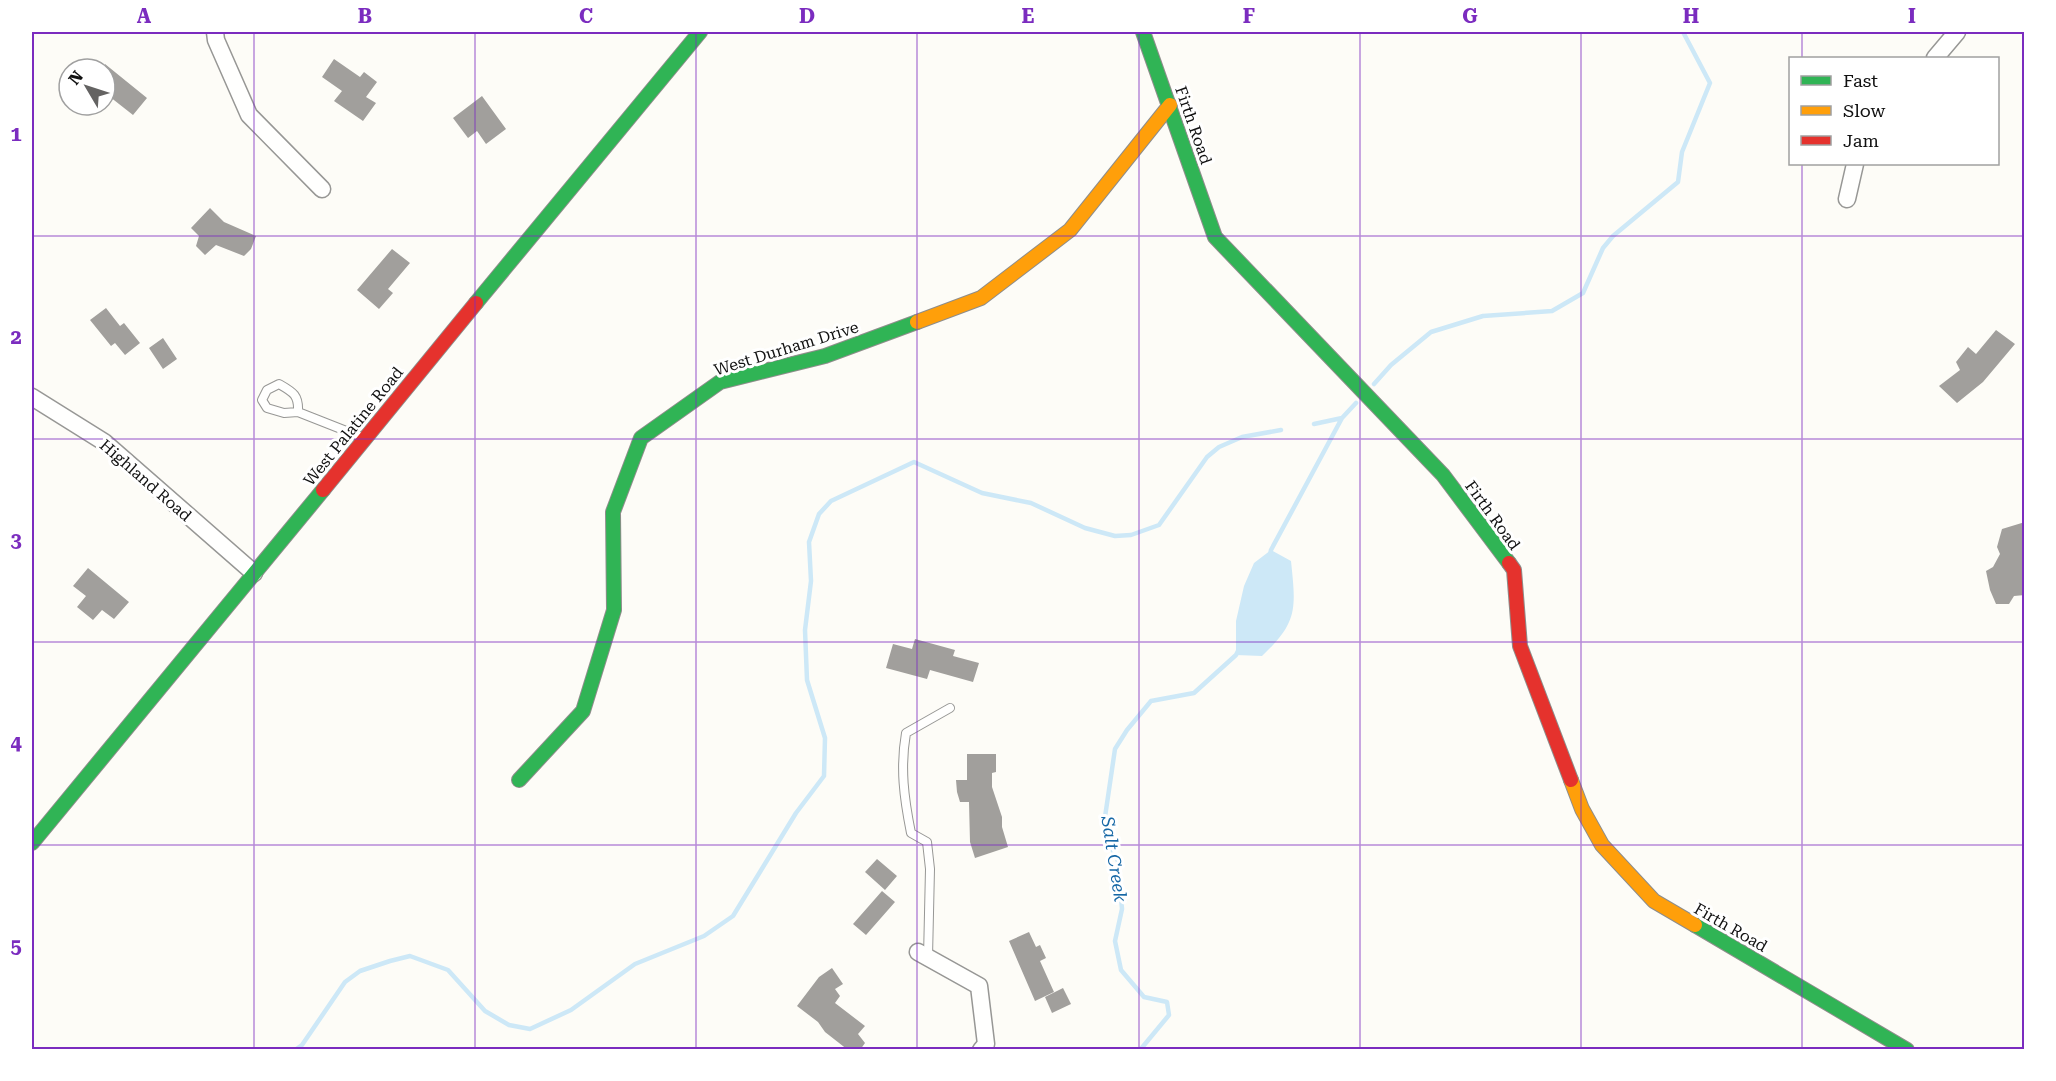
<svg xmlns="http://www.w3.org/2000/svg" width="2056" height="1081" font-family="'Roboto Serif',serif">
  <rect width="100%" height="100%" fill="#fdfcf7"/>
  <path fill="#cde8f7" d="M1271,550L1291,561C1296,609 1298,622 1262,656L1236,655V621L1244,586L1254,563Z"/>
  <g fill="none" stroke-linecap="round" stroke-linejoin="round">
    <path stroke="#cde8f7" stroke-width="4.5" d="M1374,384L1391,365L1431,332L1483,316L1552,311L1583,293L1603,248L1613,236L1678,182L1682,152L1710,83L1683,32
      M1314,424L1342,418
      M1270,555L1271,550L1342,418L1356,403
      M295,1050L302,1045L345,982L360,971L390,961L410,956L448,970L485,1011L509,1025L530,1029L571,1010L635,964L704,936L733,916L796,813L824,776L825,738L807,680L805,630L811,581L809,542L819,514L831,501L914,462L982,493L1031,503L1085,528L1115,536L1131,535L1159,525L1207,457L1219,447L1242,437L1281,430
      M1140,1050L1169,1015L1167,1002L1144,997L1121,970L1115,941L1122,909L1118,861L1110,845L1105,817L1115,749L1127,730L1151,701L1194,693L1236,655L1238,651"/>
  </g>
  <path fill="#a19f9c" d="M334,59L360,77L364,72L377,82L366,97L376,103L363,121L334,101L342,91L322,77Z
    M105,64L147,98L133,115L105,93Z
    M482,96L506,129L486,144L477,131L468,138L453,118Z
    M210,208L224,222L256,236L251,249L244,256L216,245L205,255L196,246L199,236L191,228Z
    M392,249L410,263L388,289L393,293L379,309L357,290Z
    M106,308L120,326L124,323L140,343L125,355L115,343L111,346L90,320Z
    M1996,330L2015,344L1983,382L1957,403L1939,386L1960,370L1956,362L1968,347L1976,354Z
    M163,338L177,359L163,369L149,348Z
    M2025,522V595L2014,596L2009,604H1996L1990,590L1986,571L1993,567L2000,554L1997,547L2002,529Z
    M88,568L129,602L114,619L102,610L93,620L77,607L86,596L73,586Z
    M915,639L955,650L953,656L979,663L973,682L930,670L927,679L886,668L893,644L912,649Z
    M967,754H996V772L992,773V787L1002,817V827L1008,847L975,858L970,842L969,802H960L957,792L956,780H967Z
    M877,859L897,876L885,890L865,872Z
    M882,891L895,902L866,935L853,924Z
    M1029,932L1036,947L1040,945L1046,958L1040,961L1054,992L1035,1001L1009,941Z
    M832,968L843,984L835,989L840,996L835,1003L865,1026L858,1034L865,1043L860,1050H848L825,1032L818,1022L797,1006L819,977Z
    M1063,988L1071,1004L1052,1013L1045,997Z"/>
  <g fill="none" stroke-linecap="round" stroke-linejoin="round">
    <defs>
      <path id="lane" d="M298,412C299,395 293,392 279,384L267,390L262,400L267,408L284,413L298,412L364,438
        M928,957L930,869L927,842L911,833C904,798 900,768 906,733L950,708"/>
      <path id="street" d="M215,32L216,40L249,115L322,189
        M1935,58L1957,32
        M1847,199L1855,164
        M32,397L104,442L254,573
        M918,952L979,986L986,1044L981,1050"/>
      <path id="fast" d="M1143,32L1215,237L1443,475L1509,563
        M476,303L700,32
        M519,780L583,711L614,610L613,512L641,438L720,382L825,356L917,322
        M32,843L323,490
        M1695,925L1907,1050"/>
      <path id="slow" d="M917,322L981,298L1070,230L1170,105
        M1571,780L1582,809L1602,845L1654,901L1695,925"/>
      <path id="jam" d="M323,490L476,303
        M1509,563L1514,570L1520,646L1571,780"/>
    </defs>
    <use href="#lane" stroke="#979795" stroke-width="10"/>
    <use href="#street" stroke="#979795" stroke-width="19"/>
    <use href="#fast" stroke="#8e8d8b" stroke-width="16"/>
    <use href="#slow" stroke="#8e8d8b" stroke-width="16"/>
    <use href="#jam" stroke="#8e8d8b" stroke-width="16"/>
    <use href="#lane" stroke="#fffffe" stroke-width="8"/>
    <use href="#street" stroke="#fffffe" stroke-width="16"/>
    <use href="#fast" stroke="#30b455" stroke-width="14"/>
    <use href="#slow" stroke="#ff9f0a" stroke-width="14"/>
    <use href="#jam" stroke="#e5322d" stroke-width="14"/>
  </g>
  <path fill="none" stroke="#7b2cbf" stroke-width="1.5" stroke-opacity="0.55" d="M254,32V1050M475,32V1050M696,32V1050M917,32V1050M1139,32V1050M1360,32V1050M1581,32V1050M1802,32V58M1802,164V1050M32,236H2024M32,439H2024M32,642H2024M32,845H2024"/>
  <g text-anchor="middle" stroke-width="6" stroke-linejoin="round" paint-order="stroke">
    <g font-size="16" fill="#111" stroke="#fff">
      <text transform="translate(1194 125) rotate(71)" y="6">Firth Road</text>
      <text transform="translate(786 348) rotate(-17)" y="6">West Durham Drive</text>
      <text transform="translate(353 426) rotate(-51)" y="6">West Palatine Road</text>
      <text transform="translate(146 480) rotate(41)" y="6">Highland Road</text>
      <text transform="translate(1493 515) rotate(54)" y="6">Firth Road</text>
      <text transform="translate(1731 927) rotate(30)" y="6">Firth Road</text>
    </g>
    <g font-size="18" font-style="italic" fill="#1768a6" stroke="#fff">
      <text transform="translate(1114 859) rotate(81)" y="6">Salt Creek</text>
    </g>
  </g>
  <rect width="2056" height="1081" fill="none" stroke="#ffffff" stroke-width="66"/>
  <rect x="1789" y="57" width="210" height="108" fill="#ffffff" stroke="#a0a0a0" stroke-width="1.5"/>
  <rect x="1801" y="76" width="30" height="9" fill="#30b455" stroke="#a0a0a0" stroke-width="1.5"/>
  <text x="1843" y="87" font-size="18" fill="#111111">Fast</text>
  <rect x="1801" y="106" width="30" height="9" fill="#ff9f0a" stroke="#a0a0a0" stroke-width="1.5"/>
  <text x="1843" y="117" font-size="18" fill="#111111">Slow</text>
  <rect x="1801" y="136" width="30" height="9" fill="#e5322d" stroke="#a0a0a0" stroke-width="1.5"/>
  <text x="1843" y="147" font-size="18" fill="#111111">Jam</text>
  <g transform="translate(87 87) rotate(309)"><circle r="28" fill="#ffffff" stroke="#a0a0a0" stroke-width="1.5"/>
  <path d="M0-4.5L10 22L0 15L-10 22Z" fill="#646362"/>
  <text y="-9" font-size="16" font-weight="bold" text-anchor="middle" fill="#111111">N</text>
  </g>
  <rect x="33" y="33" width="1990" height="1015" fill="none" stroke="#7b2cbf" stroke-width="2"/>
  <g font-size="20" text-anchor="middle" font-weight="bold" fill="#7b2cbf">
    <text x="144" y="23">A</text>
    <text x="365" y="23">B</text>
    <text x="586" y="23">C</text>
    <text x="807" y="23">D</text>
    <text x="1028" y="23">E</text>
    <text x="1249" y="23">F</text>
    <text x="1470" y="23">G</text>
    <text x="1691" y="23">H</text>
    <text x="1912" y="23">I</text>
    <text x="16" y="141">1</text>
    <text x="16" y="344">2</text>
    <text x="16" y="547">3</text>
    <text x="16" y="750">4</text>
    <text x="16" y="953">5</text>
  </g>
</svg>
